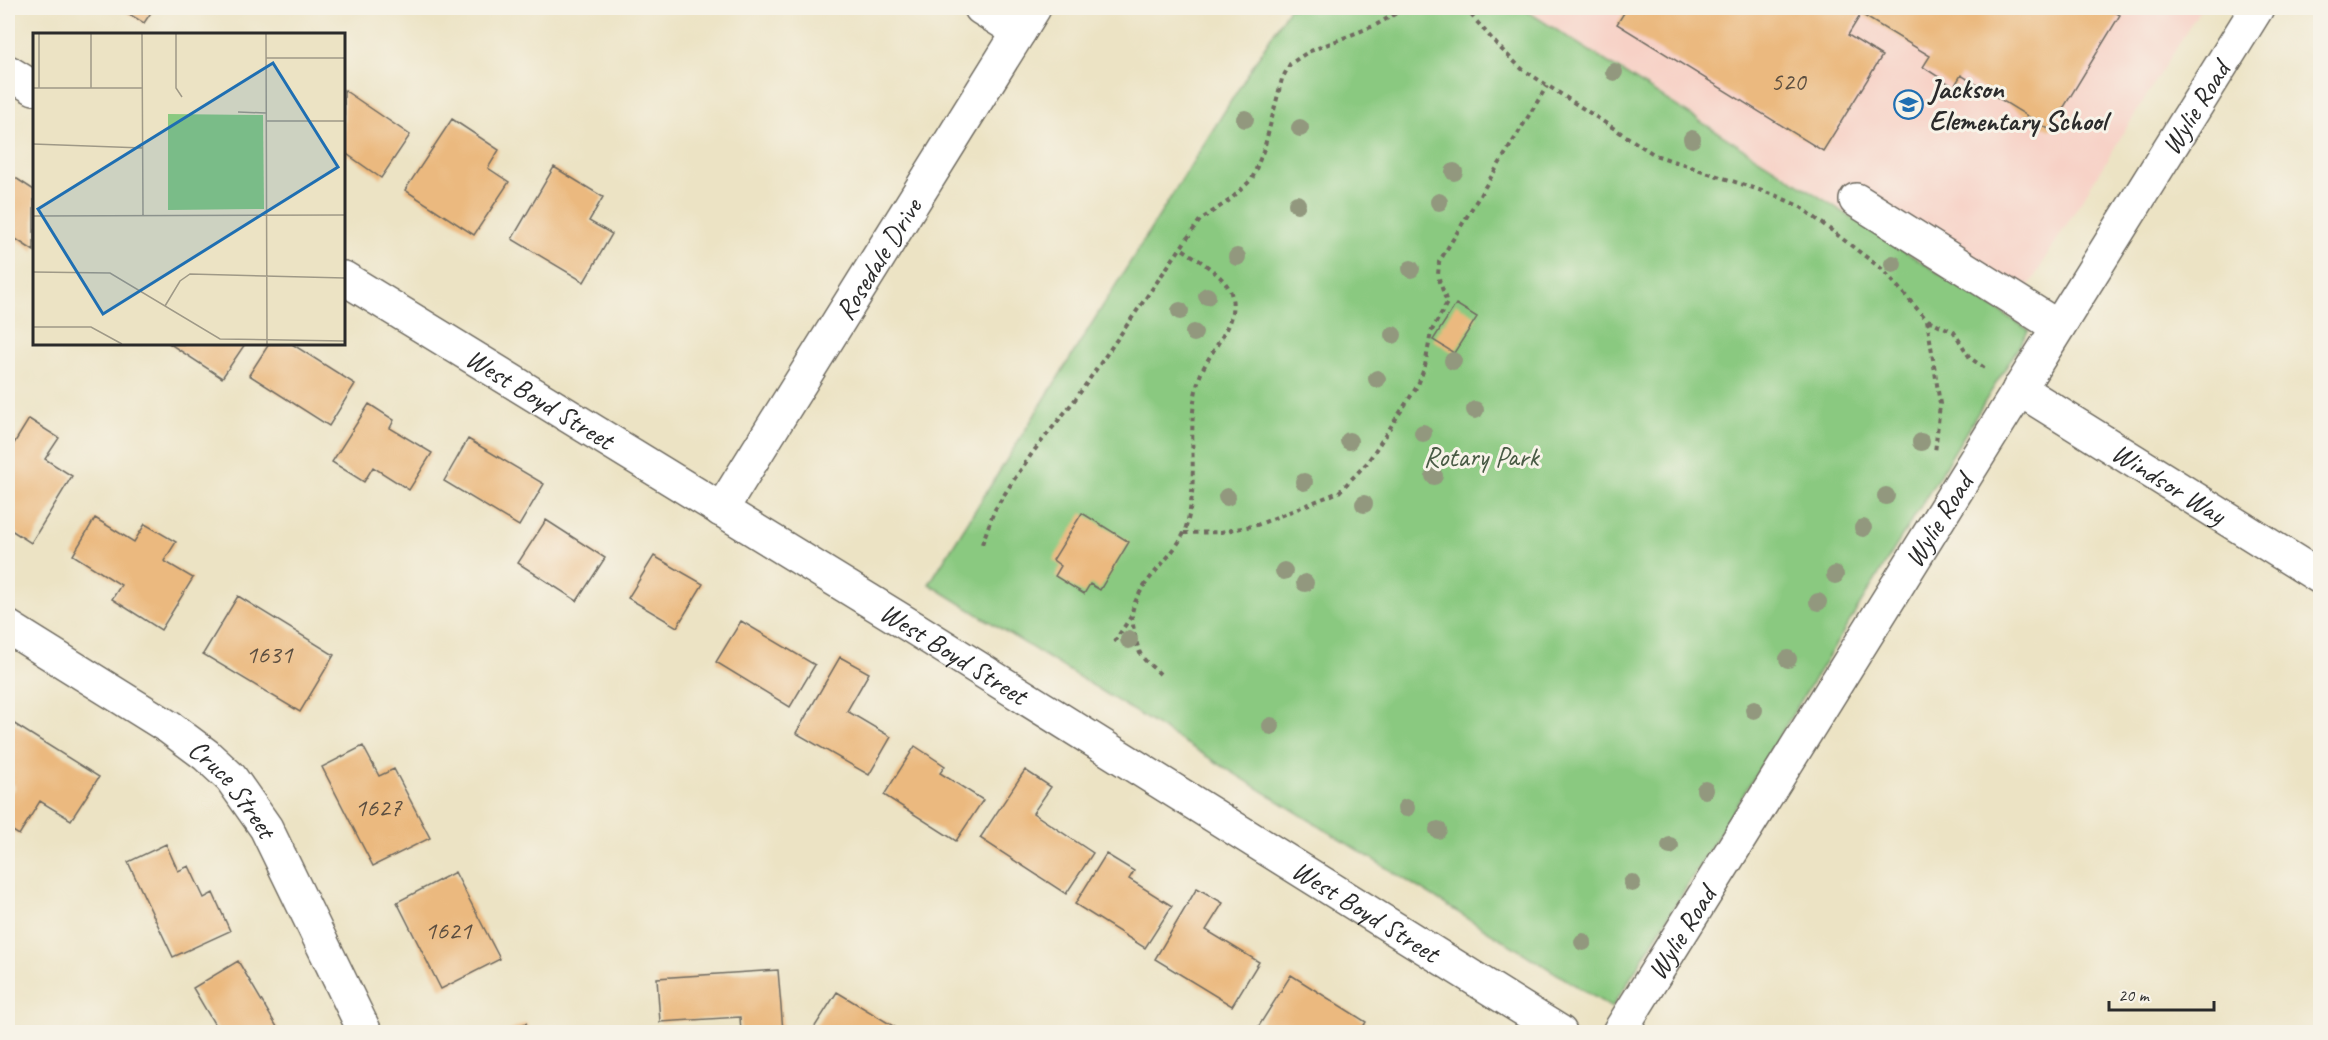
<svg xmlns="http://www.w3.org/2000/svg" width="2328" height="1040" font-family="Caveat,sans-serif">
  <rect width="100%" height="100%" fill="#f7f3e8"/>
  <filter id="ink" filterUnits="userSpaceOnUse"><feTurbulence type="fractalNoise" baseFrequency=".0167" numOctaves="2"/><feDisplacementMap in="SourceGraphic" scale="12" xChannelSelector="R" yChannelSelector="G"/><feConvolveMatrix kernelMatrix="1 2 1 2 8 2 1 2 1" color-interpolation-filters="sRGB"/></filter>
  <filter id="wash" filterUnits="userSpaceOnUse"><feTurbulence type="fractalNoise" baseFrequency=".008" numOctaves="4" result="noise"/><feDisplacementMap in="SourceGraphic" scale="24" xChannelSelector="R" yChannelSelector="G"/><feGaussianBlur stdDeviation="1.35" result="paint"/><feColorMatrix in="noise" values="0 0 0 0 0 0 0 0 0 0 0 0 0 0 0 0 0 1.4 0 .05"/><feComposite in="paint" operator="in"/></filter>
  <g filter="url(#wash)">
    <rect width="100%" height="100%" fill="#ece3c4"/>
    <path fill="#f7d1c6" d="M1524,8H2201L2010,316Z"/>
    <path fill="#8ac980" stroke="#5a7a56" stroke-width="1.5" d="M1289,8H1522L2029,330L1612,1008L929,584Z"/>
    <g id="blocks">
      <path fill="#ebb97f" d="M119,8H154L144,23Z
        M1627,8H2111L2110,9L2120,15L2050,130L1961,75L1954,87L1923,67L1930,56L1861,14L1848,35L1882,56L1823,151L1617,24Z
        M344,90L410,135L381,178L344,152Z
        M452,119L499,150L488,168L509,182L474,235L405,190Z
        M554,167L603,197L589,221L612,234L584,282L512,239Z
        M8,173L34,190V251L8,234Z
        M1456,304L1477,317L1454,353L1433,340Z
        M170,344H245L222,378Z
        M269,344H292L355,384L329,426L249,375Z
        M369,404L394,420L390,428L432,453L409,490L373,467L364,482L332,462Z
        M29,419L59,438L45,459L72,476L31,543L8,528V449L10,450Z
        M468,439L544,484L519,526L444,481Z
        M1082,513L1129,542L1100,590L1090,584L1084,594L1055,576L1061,566L1053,560Z
        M95,518L134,542L145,524L176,542L164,561L193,578L161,630L112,599L121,585L73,555Z
        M546,520L605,558L577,601L518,563Z
        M654,556L703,584L677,627L628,598Z
        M238,596L334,655L300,712L203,654Z
        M741,621L815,665L790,707L716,662Z
        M840,657L869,673L847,711L891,737L869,775L796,733Z
        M8,720L99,777L71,820L40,801L19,835L8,828V798L15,786L8,781Z
        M363,746L379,776L394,769L430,838L373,866L322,767Z
        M915,746L945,766L940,773L983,800L956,841L884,795Z
        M1025,770L1051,787L1033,813L1093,853L1066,894L980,838Z
        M166,844L178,871L189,866L204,898L213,893L230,931L173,957L128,862Z
        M1106,854L1134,871L1129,879L1172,906L1145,948L1075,904Z
        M455,872L500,959L441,989L397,902Z
        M1197,888L1223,903L1206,930L1259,962L1232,1006L1155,959Z
        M238,961L280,1032H219L193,988Z
        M778,970L783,1031L741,1032L740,1017L660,1022L657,978Z
        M1291,975L1366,1022L1360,1032H1255Z
        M837,992L903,1032L812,1031Z
        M526,1023L530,1032H507Z"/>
    </g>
  </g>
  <g filter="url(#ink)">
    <use href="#blocks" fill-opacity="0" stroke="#6f6b61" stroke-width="1.5"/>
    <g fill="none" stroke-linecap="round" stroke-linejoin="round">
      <defs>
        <g id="minor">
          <path d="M981,8L1019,32"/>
          <path d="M8,72L34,88"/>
          <path d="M1856,200L2058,327"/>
          <path id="s1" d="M344,278L914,628L1560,1032"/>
          <path id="s2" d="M2019,389L2320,577"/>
          <path id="s3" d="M721,510L1034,8"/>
          <path id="s4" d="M8,627L170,728L206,755L231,778L266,828L365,1032"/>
          <path id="s5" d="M1619,1032L2257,8"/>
        </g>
      </defs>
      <use href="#minor" stroke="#6f6b61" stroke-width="36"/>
      <path stroke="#6f6b61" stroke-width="4" stroke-dasharray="4.5 4.5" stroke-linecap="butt" d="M1465,8L1499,47L1522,69L1655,155L1777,196L1801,207L1883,270L1927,320L1940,404L1935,453
        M1928,320L1954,332L1970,358L1986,369
        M1184,533L1221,532L1257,525L1339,492L1367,463L1418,385L1425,366L1431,332L1447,303L1438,276L1439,262L1547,86
        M982,544L994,511L1011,484L1033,452L1077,397L1200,220L1230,200L1252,179L1264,149L1282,79L1290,64L1308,52L1376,25L1405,8
        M1114,642L1132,615
        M1160,674C1154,668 1145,662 1141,655C1137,649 1132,622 1132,615C1134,585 1176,556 1185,530C1202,480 1183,425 1200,376C1210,349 1240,323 1231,293C1226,276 1195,258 1181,248"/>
      <use href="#minor" stroke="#fff" stroke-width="33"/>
    </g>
    <g fill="#92987e">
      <circle cx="1614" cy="72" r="9"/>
      <circle cx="1245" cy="119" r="9"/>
      <circle cx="1300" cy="128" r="9"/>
      <circle cx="1692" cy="139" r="9"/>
      <circle cx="1454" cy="172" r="9"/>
      <circle cx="1439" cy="202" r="9"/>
      <circle cx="1297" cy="204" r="9"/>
      <circle cx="1237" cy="257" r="9"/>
      <circle cx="1893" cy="264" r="9"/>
      <circle cx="1411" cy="269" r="9"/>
      <circle cx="1207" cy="296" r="9"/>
      <circle cx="1180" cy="311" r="9"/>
      <circle cx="1194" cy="333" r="9"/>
      <circle cx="1393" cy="335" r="9"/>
      <circle cx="1453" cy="361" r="9"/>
      <circle cx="1377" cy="379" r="9"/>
      <circle cx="1475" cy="410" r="9"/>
      <circle cx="1423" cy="433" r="9"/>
      <circle cx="1349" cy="441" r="9"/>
      <circle cx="1921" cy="442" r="9"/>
      <circle cx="1434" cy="476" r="9"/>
      <circle cx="1304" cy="482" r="9"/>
      <circle cx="1886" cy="496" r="9"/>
      <circle cx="1227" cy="497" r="9"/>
      <circle cx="1364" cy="504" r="9"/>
      <circle cx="1863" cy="528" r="9"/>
      <circle cx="1284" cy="571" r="9"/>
      <circle cx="1835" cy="575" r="9"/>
      <circle cx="1305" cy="583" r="9"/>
      <circle cx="1818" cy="602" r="9"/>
      <circle cx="1129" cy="640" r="9"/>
      <circle cx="1788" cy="659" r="9"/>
      <circle cx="1754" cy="710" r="9"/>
      <circle cx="1271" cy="726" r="9"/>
      <circle cx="1705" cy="790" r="9"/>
      <circle cx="1406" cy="808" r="9"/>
      <circle cx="1438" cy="830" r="9"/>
      <circle cx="1670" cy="846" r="9"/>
      <circle cx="1632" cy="883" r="9"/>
      <circle cx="1583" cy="942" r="9"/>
    </g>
  </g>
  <defs>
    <symbol id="school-ring" viewBox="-11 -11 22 22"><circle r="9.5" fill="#f7f3e8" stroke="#1f6fb2" stroke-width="1.5"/><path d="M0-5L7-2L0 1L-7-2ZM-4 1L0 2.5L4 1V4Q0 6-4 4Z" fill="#1f6fb2"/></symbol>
  </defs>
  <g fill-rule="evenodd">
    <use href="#school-ring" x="1892" y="88" width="33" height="33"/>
  </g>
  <g text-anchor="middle" stroke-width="6" stroke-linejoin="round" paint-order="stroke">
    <g font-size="26" fill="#5b4e40">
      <text x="1788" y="90">520</text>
      <text x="269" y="663">1631</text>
      <text x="378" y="816">1627</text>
      <text x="448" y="939">1621</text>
    </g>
    <g font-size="28" font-weight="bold" fill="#2b2b2b" stroke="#f7f3e8" text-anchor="start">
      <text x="1929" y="98">Jackson<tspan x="1929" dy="32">Elementary School</tspan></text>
    </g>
    <g font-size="28" fill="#2b2b2b" stroke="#f7f3e8">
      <text dy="10" stroke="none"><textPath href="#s5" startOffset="1089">Wylie Road</textPath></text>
      <text dy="10" stroke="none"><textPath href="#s3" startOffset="296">Rosedale Drive</textPath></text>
      <text dy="10" stroke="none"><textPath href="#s1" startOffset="230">West Boyd Street</textPath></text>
      <text dy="10" stroke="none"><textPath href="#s2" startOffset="177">Windsor Way</textPath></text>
      <text dy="10" stroke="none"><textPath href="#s5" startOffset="603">Wylie Road</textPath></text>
      <text dy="10" stroke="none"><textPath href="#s1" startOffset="716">West Boyd Street</textPath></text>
      <text dy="10" stroke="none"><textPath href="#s4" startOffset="279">Cruce Street</textPath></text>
      <text dy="10" stroke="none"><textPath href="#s1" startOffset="1202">West Boyd Street</textPath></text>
      <text dy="10" stroke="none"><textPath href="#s5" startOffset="117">Wylie Road</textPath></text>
    </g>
    <g font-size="28" fill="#485a44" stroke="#f7f3e8">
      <text x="1481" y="466">Rotary Park</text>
    </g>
  </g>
  <g transform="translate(33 33)">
    <rect width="312" height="312" fill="#ece3c4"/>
    <path d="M135,81L230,82L231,176L135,177Z" fill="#8ac980"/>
    <path fill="none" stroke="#9f9987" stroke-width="1.5" d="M58,1V55M109,1L110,182M143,1V55L149,64M233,1L234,311M233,25H312M0,55H110M6,55V1M205,79L233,80M233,88H312M0,111L110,115M0,183L312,182M0,239L77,240L187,306L312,308M132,273L147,248L157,241L312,245M0,294H58L89,311"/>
    <path fill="#1f6fb2" fill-opacity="0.15" stroke="#1f6fb2" stroke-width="3" d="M240,30L305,134L70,281L5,176Z"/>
    <rect width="312" height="312" fill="none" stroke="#2b2b2b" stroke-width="3"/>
  </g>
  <rect width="2328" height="1040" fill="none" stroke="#f7f3e8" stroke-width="30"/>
  <path d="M2109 1001v9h105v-9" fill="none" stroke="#2b2b2b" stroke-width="3"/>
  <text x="2118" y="1001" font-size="18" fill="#2b2b2b" stroke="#f7f3e8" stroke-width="4.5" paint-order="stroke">20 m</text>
</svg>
